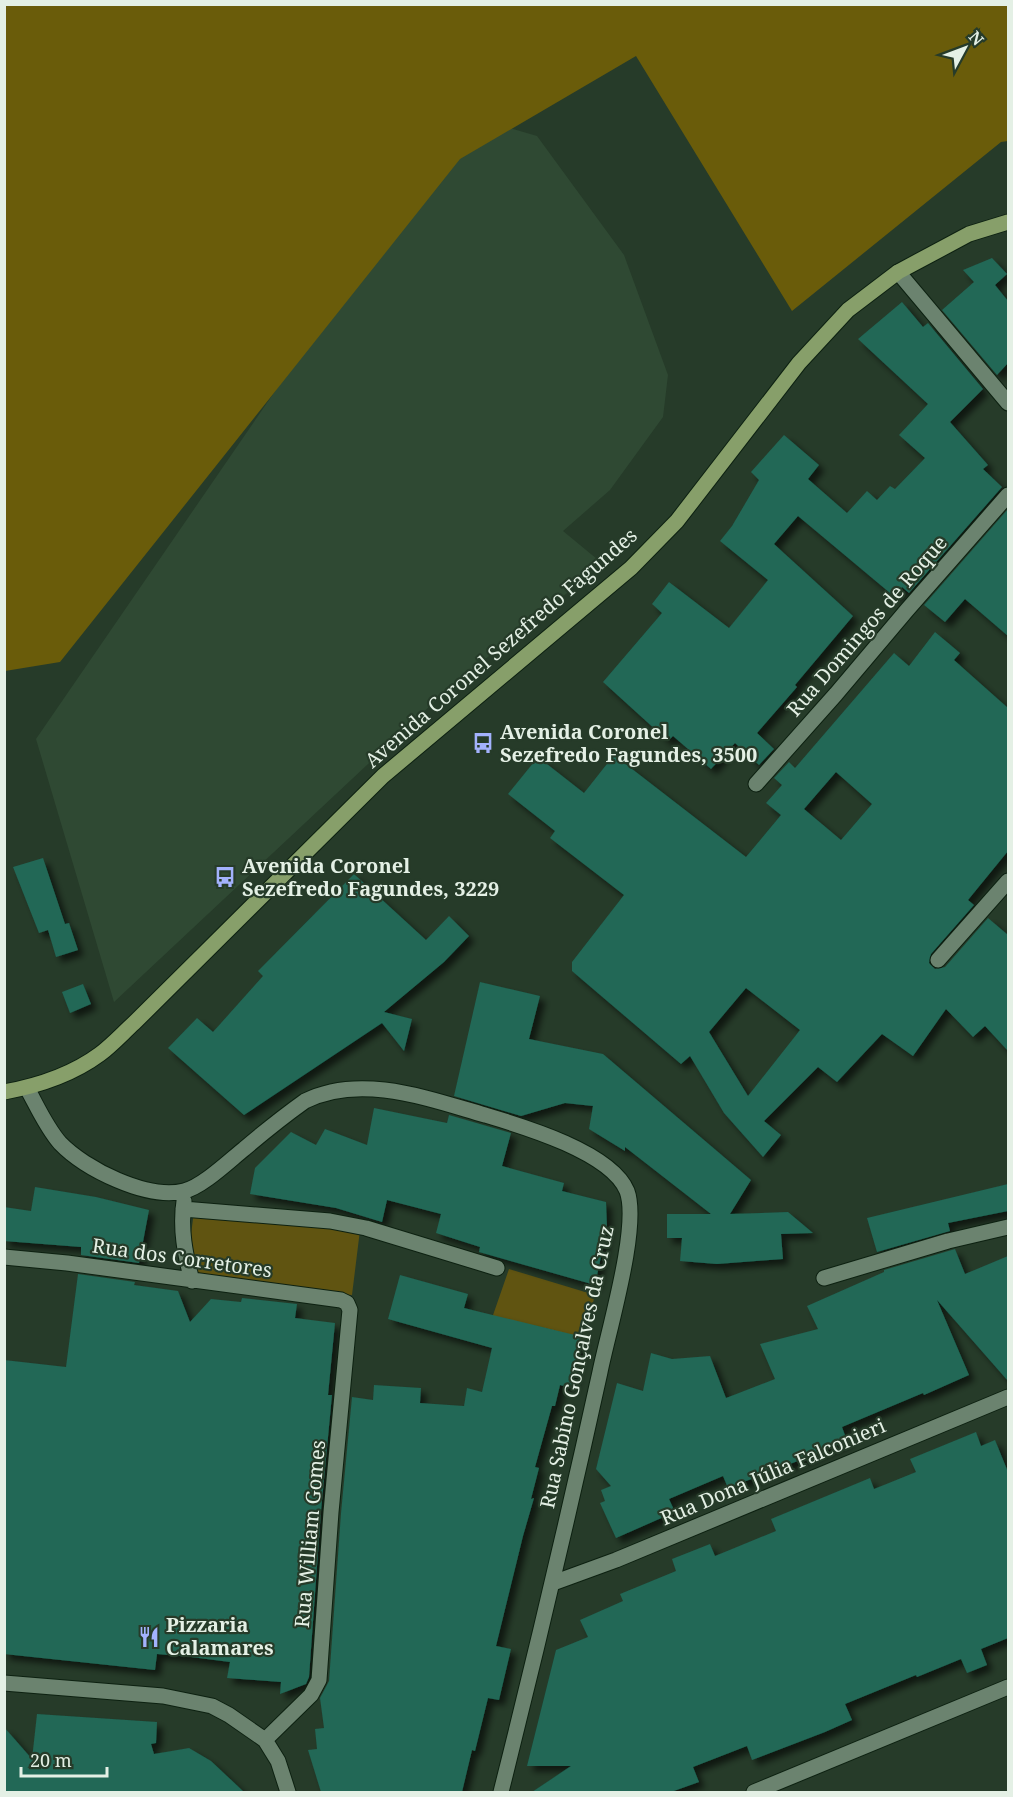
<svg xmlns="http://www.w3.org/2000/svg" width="1013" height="1797" font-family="'Noto Serif',serif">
  <defs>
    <filter id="shadow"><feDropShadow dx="5.5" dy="5.5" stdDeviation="3" flood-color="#0009"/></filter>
  </defs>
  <rect width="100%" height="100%" fill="#263b29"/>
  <path fill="#2f4933" d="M503,126L537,136L624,255L668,375L663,417L610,490L563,531L603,564L447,690L114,1002L36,739L401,208L472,138Z"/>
  <path fill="#605411" d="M194,1212L360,1230L352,1295L255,1288L191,1272V1234Z
    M509,1269L595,1295L583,1340L492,1318Z"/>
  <path fill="#6a5c0a" d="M5,4L1008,5V141L1001,142L792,311L636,56L460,159L60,662L5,671Z"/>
  <path fill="#206756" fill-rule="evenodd" filter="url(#shadow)" d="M992,258L1007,274L995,285L1008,301V363L997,375L942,310L974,282L963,270Z
    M902,302L923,327L928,323L983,389L950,422L988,465L983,469L1002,487L909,593L902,587L896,598L798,516L774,544L853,616L795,685L797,687L757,733L774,749L759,765L735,743L711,769L673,736L668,741L603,682L662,613L652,604L669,582L729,628L768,580L720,541L732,526L759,480L751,472L784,435L819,465L808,479L847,513L867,491L877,500L890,486L895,489L925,458L899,435L928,404L858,339Z
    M1008,509V636L965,599L945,622L924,605Z
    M935,632L960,653L954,660L1008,708V851L968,900L974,905L931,954L929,963L935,969L945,967L988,918L1008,935V1051L985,1026L973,1037L946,1009L913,1056L882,1034L837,1082L818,1067L764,1121L781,1135L763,1157L724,1113L690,1056L681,1064L572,971V962L624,895L550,838L555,831L508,794L538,757L584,793L614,755L746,857L781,815L766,803L782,785L774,778L789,762L795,768L894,653L909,666ZM836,772L872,804L841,840L804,809ZM746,988L800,1030L748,1096L709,1032Z
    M43,858L65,924L69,923L78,950L56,957L48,930L39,933L13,867Z
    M354,874L426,940L449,916L469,936L444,962L384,1012L412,1019L404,1051L382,1023L244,1115L168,1048L197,1018L213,1032L263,976L258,971Z
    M480,982L540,996L529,1039L603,1054L751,1180L730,1214L788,1212L813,1233L781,1234L783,1259L717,1264L680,1261L682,1238H667V1214H711L625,1147V1151L589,1129L593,1106L565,1103L521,1116L454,1096Z
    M83,984L91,1004L70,1013L62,992Z
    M374,1108L447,1123L449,1115L511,1133L502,1166L564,1183L562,1191L606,1202L607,1228L595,1285L479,1252L480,1247L436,1233L441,1214L387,1200L382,1222L336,1208L250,1194L255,1168L291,1132L316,1145L325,1129L367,1145Z
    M1008,1184V1211L948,1223L950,1231L877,1252L867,1218Z
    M35,1187L96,1197L149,1210L139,1263L81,1255V1247L4,1241V1207L31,1211Z
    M955,1249L965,1274L1008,1256V1381L937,1300L969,1375L924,1395L923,1393L842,1427L847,1441L821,1452L728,1488L723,1476L669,1499L675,1512L616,1538L600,1503L605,1501L601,1490L611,1486L596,1469L617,1383L643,1391L651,1353L672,1359L710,1356L726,1398L775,1379L760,1344L818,1329L807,1306L884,1272V1270Z
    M78,1274L135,1282L134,1285L178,1291L190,1322L211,1299L241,1302L242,1298L297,1304L295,1318L335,1323L328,1395H332L321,1511L309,1677L306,1684L280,1694L281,1682L227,1678L230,1662L191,1657L157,1654L155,1670L4,1654V1360L66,1367Z
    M400,1275L468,1294L464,1308L583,1337L571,1388L560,1385L555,1406H552L535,1467L539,1468L531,1499L534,1498L523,1536L496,1646L511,1649L499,1700L488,1698L475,1751L472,1750L462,1792H321L308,1750L317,1749L315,1729L324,1728L320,1698L329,1681L341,1513L352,1397L373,1400L374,1385L421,1388L420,1403L464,1406L467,1388L482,1392L492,1348L388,1319Z
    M976,1432L981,1446L995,1440L1008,1472V1638L981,1649L987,1665L967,1673L961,1659L917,1677L916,1675L845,1704L852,1720L825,1732L752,1760L747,1746L693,1767L699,1782L671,1792H532L571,1766H527L556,1650L588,1637L580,1620L623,1601L620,1594L676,1571L672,1559L710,1544L715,1556L776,1531L771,1519L870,1478L874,1489L916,1472L910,1459Z
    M37,1714L157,1722L156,1743L151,1744L154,1754L189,1748L211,1761L244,1792H4V1727L32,1759Z"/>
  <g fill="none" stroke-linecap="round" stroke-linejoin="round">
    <defs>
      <path id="minor" d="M898,272L1008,403
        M756,784L836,694L907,610L1008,495
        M938,960L1008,881
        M27,1088C37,1106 46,1127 60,1143C85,1169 147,1200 184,1191C202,1187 229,1161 244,1149C264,1132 284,1116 305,1101C361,1073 429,1099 485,1115C522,1126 611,1152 627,1191C640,1226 608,1332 600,1372C569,1513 536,1653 501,1792
        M184,1201C180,1229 185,1254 192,1281
        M183,1209L330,1221L366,1228L497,1268
        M4,1257L67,1263L341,1300L347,1303L350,1310L331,1512L319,1680L311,1695L265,1740
        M824,1278L948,1241L1008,1227
        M553,1583L616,1560L1008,1397
        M4,1683L163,1696L212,1706L229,1715L265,1740L278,1761L288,1792
        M754,1792L1008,1687"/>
      <path id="major" d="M4,1092C37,1086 73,1074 100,1054C112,1045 123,1033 134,1023L383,776L631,568L677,521L799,363L848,310L898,272L969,234L1008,222"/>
    </defs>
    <use href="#minor" stroke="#0d2111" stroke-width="17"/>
    <use href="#major" stroke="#0d2111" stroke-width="17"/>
    <use href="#minor" stroke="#6b836f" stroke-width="15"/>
    <use href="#major" stroke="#879f6a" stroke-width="15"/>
  </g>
  <defs>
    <symbol id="bus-bare" viewBox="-9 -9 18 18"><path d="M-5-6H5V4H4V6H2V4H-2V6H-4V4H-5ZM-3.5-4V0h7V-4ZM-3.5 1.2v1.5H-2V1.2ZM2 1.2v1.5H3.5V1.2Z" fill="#a3b2fd" stroke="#263b29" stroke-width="2.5" paint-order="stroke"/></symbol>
    <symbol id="restaurant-bare" viewBox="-9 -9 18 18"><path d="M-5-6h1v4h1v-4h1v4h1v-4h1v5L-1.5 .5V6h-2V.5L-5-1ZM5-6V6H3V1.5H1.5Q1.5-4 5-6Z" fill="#a3b2fd" stroke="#263b29" stroke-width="2.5" paint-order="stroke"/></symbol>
  </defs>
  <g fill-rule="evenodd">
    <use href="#bus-bare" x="468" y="728" width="30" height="30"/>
    <use href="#bus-bare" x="210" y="862" width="30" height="30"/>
    <use href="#restaurant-bare" x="134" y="1622" width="30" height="30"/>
  </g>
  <g text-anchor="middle" stroke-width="4.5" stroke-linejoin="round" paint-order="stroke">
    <g font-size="20" fill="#e4f0e5" stroke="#263b29">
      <text transform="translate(867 626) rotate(-49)" y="7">Rua Domingos de Roque</text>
      <text transform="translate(501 648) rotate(-41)" y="7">Avenida Coronel Sezefredo Fagundes</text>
      <text transform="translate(182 1258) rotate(8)" y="7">Rua dos Corretores</text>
      <text transform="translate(577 1367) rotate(-78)" y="7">Rua Sabino Gonçalves da Cruz</text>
      <text transform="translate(773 1472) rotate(-23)" y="7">Rua Dona Júlia Falconieri</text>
      <text transform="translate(310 1534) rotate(-85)" y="7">Rua William Gomes</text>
    </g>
    <g font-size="20" font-weight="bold" fill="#e4f0e5" stroke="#263b29" text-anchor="start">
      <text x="500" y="739">Avenida Coronel<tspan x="500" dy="23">Sezefredo Fagundes, 3500</tspan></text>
      <text x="242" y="873">Avenida Coronel<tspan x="242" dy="23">Sezefredo Fagundes, 3229</tspan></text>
      <text x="166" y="1632">Pizzaria<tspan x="166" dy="23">Calamares</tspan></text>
    </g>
  </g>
  <rect width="1013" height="1797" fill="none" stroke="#e4f0e5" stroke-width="12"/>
  <g transform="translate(965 48) rotate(49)" stroke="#263b29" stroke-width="4.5" paint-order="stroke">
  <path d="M0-4.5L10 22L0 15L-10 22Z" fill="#e4f0e5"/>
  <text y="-9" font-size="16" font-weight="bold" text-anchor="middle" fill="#e4f0e5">N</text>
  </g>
  <path d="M21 1767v9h86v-9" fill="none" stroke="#e4f0e5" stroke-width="3"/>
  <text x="30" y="1767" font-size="18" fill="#e4f0e5" stroke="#263b29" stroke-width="4.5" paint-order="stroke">20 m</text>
</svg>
